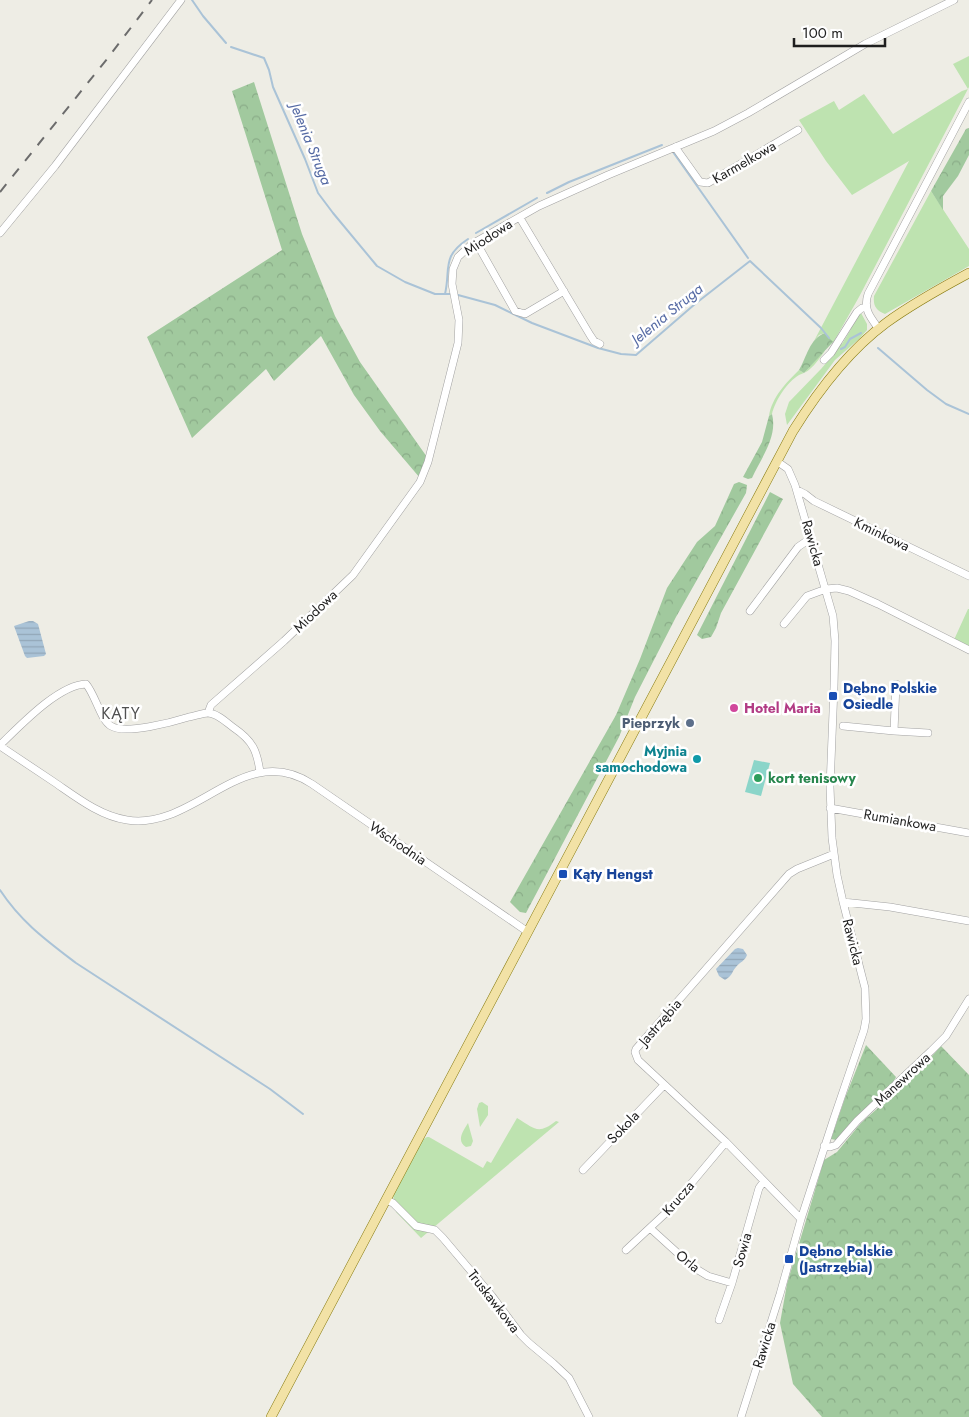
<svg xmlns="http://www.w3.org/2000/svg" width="969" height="1417" font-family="Jost,sans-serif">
  <defs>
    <pattern id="forest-crowns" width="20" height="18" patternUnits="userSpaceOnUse" patternTransform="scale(1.25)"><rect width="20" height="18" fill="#a1c99e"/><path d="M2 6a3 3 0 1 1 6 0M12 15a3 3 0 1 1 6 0" fill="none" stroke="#8aac88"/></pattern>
    <pattern id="water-rules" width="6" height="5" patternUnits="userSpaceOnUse" patternTransform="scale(1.25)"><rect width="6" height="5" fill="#aac3d7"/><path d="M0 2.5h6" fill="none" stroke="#92a7b8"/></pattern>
  </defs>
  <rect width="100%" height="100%" fill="#eeede5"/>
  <path fill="#bee3b0" d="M969,56V87L859,297L833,343L825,333L819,335L814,341L909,161L852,195L826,161L799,120L834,101L839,110L864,94L893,134L962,91L968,89L953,64Z
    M931,191L969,249V266L885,314C876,310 873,306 874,296Z
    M861,313L867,324V330L859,339L835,360L787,425L785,414L789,402L821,369L833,355L841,344H842L851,329L850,328L859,314Z
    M825,351C820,357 816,364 810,369C807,372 803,373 799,375C787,382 775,401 772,414L769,416C772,397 786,383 799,370L804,373L821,354Z
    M968,609H969V650L953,642Z
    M482,1102L488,1106V1115L480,1127L477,1109L479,1103Z
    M517,1118C535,1129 538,1135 556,1121L559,1122L421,1238L396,1212L393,1195L422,1140L427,1137H429L483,1168L487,1161L491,1163Z
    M468,1123L473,1141L471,1146L466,1147C456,1141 463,1131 468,1123Z"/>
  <path fill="url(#forest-crowns)" d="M254,82L302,234L335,316L360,362L427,457L420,478L380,431L354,395L321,336L274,381L266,369L192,438L147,337L282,250L232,91Z
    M969,128V155L958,176L943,196V210L931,191L966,129Z
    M825,333L833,342L804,373L799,370C807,357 809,339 825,333Z
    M772,414C778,437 761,458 752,478L748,479L743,477L762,442L769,416Z
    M739,482L747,485L746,493L676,617L635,697L619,737L526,913L520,912L510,902L616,715L640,659L667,588L697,542L715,526L734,484Z
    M770,492L783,499L721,613L716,628L711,637L702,639L697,635Z
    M866,1045L896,1077L892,1085L836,1140L831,1139L845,1098Z
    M941,1046L969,1075V1417H822L793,1384L780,1323L787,1284L824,1160L837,1152L861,1123L914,1076Z"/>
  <path fill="#8bd5c9" d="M754,760L770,763L761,796L745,792Z"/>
  <path fill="url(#water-rules)" d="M29,621H33L38,624L46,654L44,656L27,658L25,656L14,626Z
    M738,948L743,949L747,955C745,961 740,962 736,967C731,973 733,975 725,980L719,976L716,969L735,949Z"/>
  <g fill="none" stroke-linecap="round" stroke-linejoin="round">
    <path stroke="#aac3d7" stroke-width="2" d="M192,0L203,16L226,43
      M231,47L264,58L269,70L273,87L305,159L318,193L333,213L377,266L405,282L435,294H450
      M673,152L748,258
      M547,193L569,182L662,145
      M476,233L537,198
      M445,294C451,268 441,257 468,239
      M458,295L495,305L532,323L598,348L621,354L636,355L695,304L750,261L821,328L829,338
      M878,348L927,390L946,404L969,414
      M841,349L845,347L850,339L861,333
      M0,890C21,922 46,940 76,963L270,1089L303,1114"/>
    <defs>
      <path id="minor" d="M675,147L700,182L708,183L798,130
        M520,218L590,335L594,341L600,344
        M0,233L55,166L181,0
        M476,242L515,311L525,314L564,291
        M879,329C870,317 863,309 868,294L969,102
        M824,360L831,353L857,312L862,308H866
        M797,490L805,494L814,501L969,576
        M750,611L798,547L811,538
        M784,624L807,596L826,589L837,588L849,591L878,604L969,650
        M208,713L211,705L284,641L353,575L420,482L428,462L458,343L459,320L452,284L453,269L458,257L472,244L539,206L608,175L714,131L748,113L865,44L954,0
        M843,726L894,731L928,733
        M894,731L896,684
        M0,745C20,726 58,685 86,684C95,694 101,721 111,726C125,735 173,722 189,717C195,716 203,713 208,713C217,713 227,723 234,728C253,741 257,751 260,772
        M0,746C18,758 36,770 54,782C76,797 100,816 127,820C195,831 243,739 312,784L528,932
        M830,808L969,833
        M843,902L890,907L969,921
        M824,1146L830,1147L836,1145L857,1121L931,1051L946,1036L969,999
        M583,1170L664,1085
        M386,1200L393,1203L416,1226L435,1230L443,1238L492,1296L521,1335L529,1343L553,1363L569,1378L589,1417
        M801,1219L726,1142L638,1060L635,1052L636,1049L789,874L797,869L834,854
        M650,1228L693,1267L708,1276L732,1283
        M626,1250L669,1210L726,1142
        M719,1320L732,1283L759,1188L764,1181
        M741,1417L780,1294L801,1219L834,1118L864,1030L866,1019L865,988L843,902L837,875L832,838L830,787L834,687L835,641L833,616L795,485L788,469L778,462"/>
      <path id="major" d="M271,1417L793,431C818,391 848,351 886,323C912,304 941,288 969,273"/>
    </defs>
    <use href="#minor" stroke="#a2a2a2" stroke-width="8"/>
    <use href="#major" stroke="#887c10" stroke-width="10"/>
    <use href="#minor" stroke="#fff" stroke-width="7"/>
    <use href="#major" stroke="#f2e2a6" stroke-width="9"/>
    <path stroke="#6c6c6c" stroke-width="2" stroke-dasharray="10 10" stroke-linecap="butt" d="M0,192L107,59L152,0"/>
  </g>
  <g fill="#1a4fb4" stroke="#fff" stroke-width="2">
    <rect x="828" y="691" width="10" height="10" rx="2.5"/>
    <rect x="558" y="869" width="10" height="10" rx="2.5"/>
    <rect x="784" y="1254" width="10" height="10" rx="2.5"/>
  </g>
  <circle fill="#d1479c" stroke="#fff" stroke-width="2" cx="734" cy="708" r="5"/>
  <circle fill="#5c6f8a" stroke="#fff" stroke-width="2" cx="690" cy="723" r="5"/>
  <circle fill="#0f9aa8" stroke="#fff" stroke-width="2" cx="697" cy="759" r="5"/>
  <circle fill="#2e9e5b" stroke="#fff" stroke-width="2" cx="758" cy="778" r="5"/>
  <g text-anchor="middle" stroke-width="5" stroke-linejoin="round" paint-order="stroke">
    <g font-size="14" fill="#1e1e1e" stroke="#fff">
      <text transform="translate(744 162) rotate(-30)" y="5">Karmelkowa</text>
      <text transform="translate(488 237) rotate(-33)" y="5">Miodowa</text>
      <text transform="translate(882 534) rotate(26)" y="5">Kminkowa</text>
      <text transform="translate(813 543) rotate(74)" y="5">Rawicka</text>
      <text transform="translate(315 611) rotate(-44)" y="5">Miodowa</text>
      <text transform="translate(900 820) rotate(10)" y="5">Rumiankowa</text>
      <text transform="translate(398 843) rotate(34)" y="5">Wschodnia</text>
      <text transform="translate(853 942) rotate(76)" y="5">Rawicka</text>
      <text transform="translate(660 1022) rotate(-49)" y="5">Jastrzębia</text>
      <text transform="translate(902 1079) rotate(-43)" y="5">Manewrowa</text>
      <text transform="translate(623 1127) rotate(-46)" y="5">Sokola</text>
      <text transform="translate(678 1198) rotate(-49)" y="5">Krucza</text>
      <text transform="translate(742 1250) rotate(-74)" y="5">Sowia</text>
      <text transform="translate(688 1261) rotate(39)" y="5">Orla</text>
      <text transform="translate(494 1301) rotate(52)" y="5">Truskawkowa</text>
      <text transform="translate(764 1345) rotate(-73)" y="5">Rawicka</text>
    </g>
    <g font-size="14" font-weight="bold" fill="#164399" stroke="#fff" text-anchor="start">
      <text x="843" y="693">Dębno Polskie<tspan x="843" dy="16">Osiedle</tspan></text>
      <text x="573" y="879">Kąty Hengst</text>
      <text x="799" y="1256">Dębno Polskie<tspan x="799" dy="16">(Jastrzębia)</tspan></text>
    </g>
    <g font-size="14" font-weight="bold" fill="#b23c85" stroke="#fff" text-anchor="start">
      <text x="744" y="713">Hotel Maria</text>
    </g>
    <g font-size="14" font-weight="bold" fill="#4e5e75" stroke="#fff" text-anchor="end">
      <text x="680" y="728">Pieprzyk</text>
    </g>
    <g font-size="14" font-weight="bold" fill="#0d838f" stroke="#fff" text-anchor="end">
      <text x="687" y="756">Myjnia<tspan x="687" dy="16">samochodowa</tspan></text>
    </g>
    <g font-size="14" font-weight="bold" fill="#27864d" stroke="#fff" text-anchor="start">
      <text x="768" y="783">kort tenisowy</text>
    </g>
    <g font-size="15" font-style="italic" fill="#556aa4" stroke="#fff">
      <text transform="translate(311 144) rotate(68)" y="5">Jelenia Struga</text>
      <text transform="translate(667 314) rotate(-39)" y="5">Jelenia Struga</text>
    </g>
    <g font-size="16" letter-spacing="1" fill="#515151" stroke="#fff">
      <text x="121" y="719">KĄTY</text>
    </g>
  </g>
  <path d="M794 38v8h91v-8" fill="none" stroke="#1e1e1e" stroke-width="2.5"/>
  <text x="802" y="38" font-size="15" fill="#1e1e1e" stroke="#ffffff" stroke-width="4" paint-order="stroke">100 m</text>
</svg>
